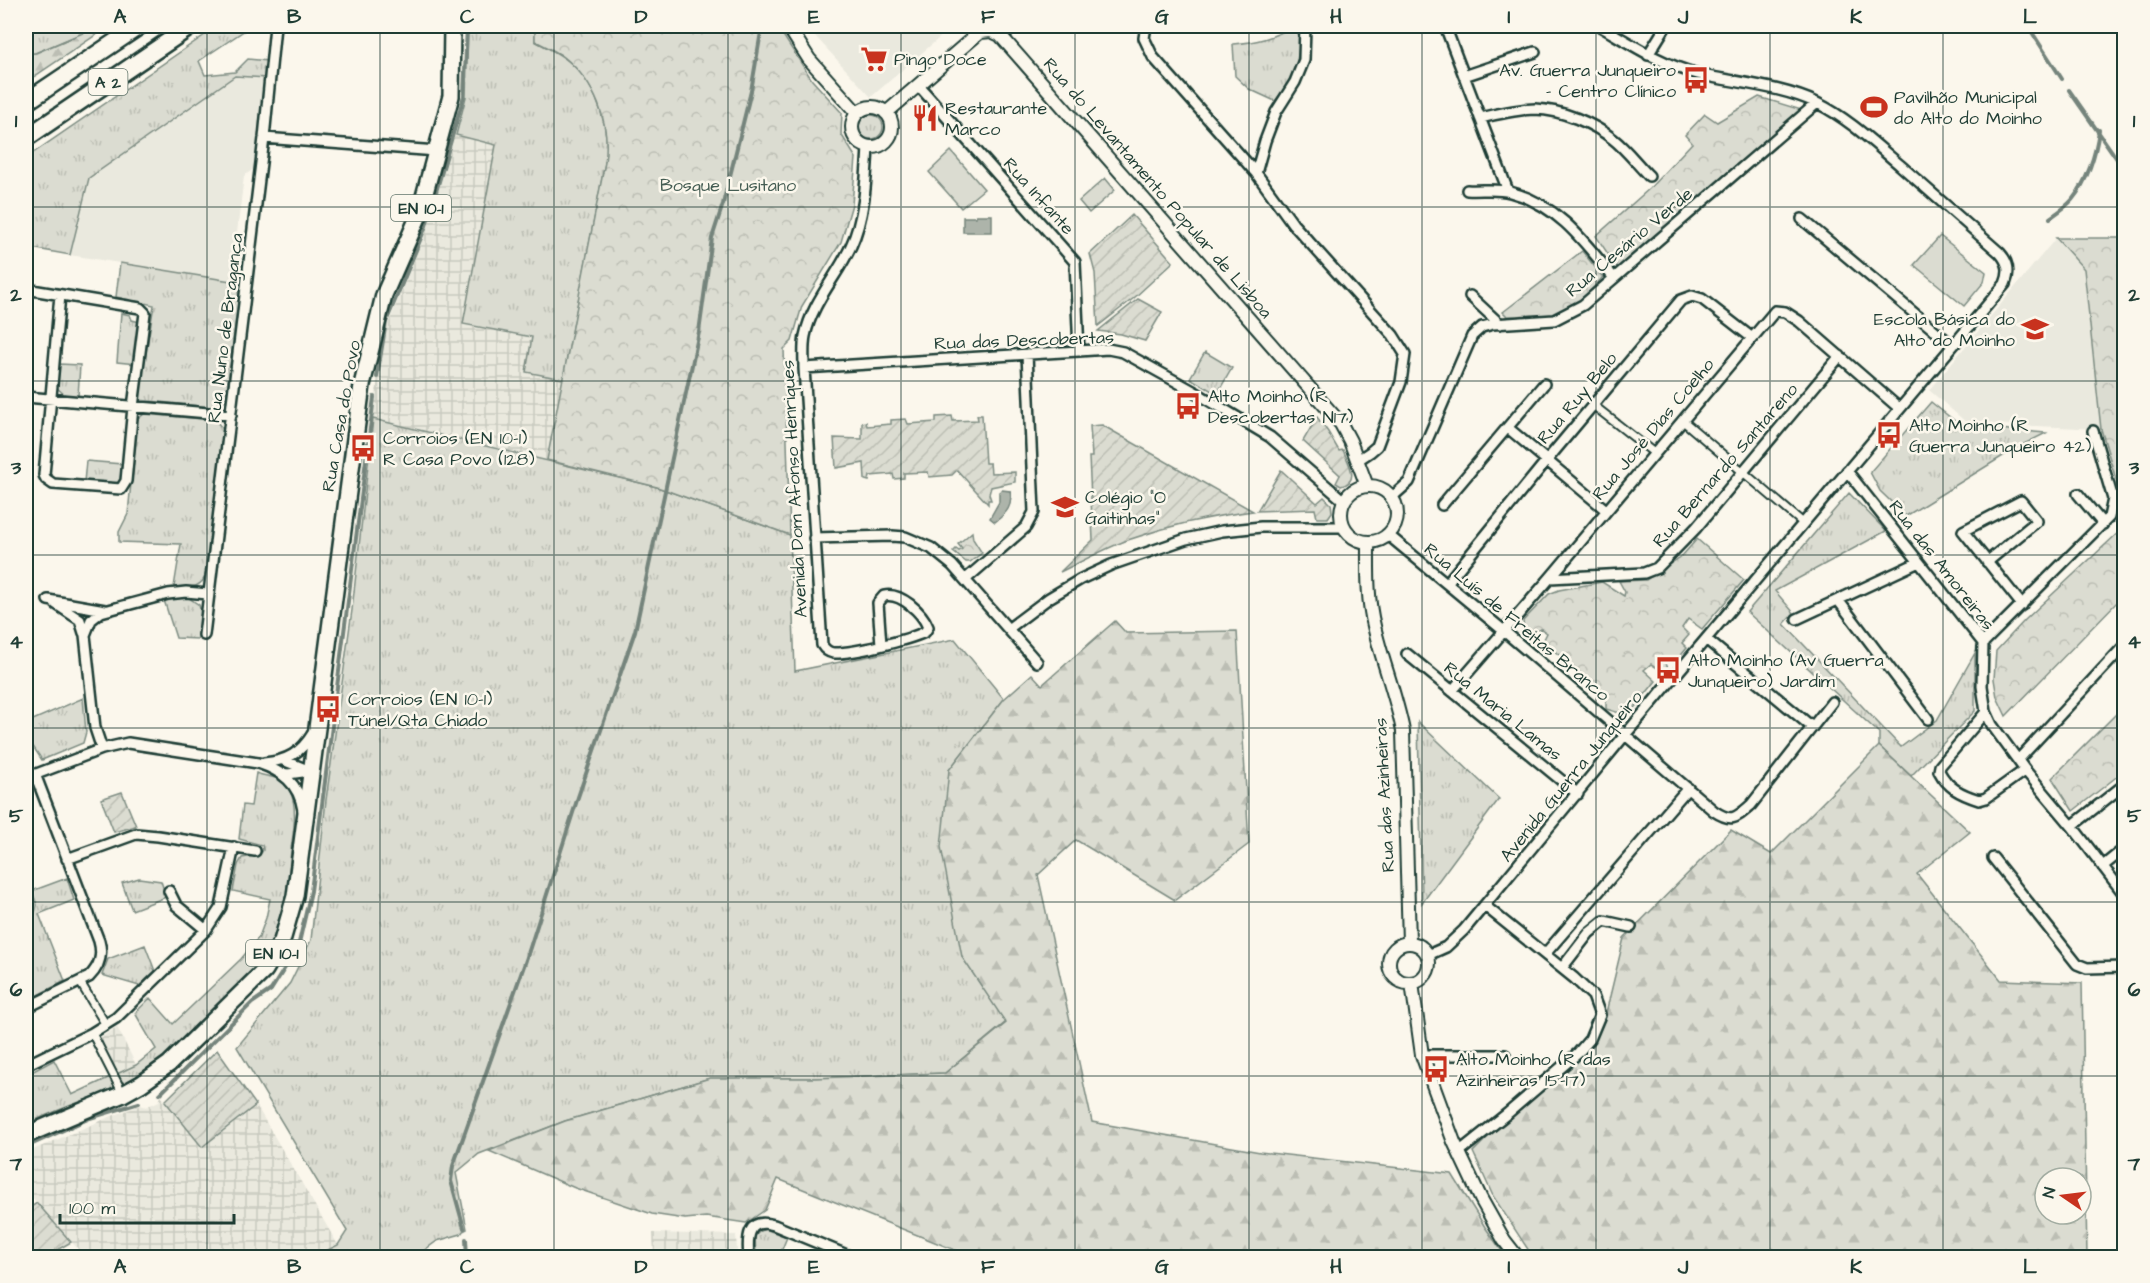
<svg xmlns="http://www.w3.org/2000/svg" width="2150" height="1283" font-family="'Architects Daughter',sans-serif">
  <defs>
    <pattern id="industrial-grid" width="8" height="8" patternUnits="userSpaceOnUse" patternTransform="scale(1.5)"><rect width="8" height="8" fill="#eae9de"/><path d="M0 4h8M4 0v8" fill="none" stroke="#c8c9bf"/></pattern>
    <pattern id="grass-tufts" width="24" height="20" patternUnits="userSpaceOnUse" patternTransform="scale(1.5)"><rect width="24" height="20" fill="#dbdcd1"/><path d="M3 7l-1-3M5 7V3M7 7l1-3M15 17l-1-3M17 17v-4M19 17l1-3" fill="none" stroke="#bcbeb4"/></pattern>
    <pattern id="forest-firs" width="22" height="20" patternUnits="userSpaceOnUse" patternTransform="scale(1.5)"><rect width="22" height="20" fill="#dbdcd1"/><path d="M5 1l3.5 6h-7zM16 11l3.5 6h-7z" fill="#bcbeb4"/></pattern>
    <pattern id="park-crowns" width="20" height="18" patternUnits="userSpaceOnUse" patternTransform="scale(1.5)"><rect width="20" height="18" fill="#dbdcd1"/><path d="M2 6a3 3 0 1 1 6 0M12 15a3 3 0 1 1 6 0" fill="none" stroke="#bcbeb4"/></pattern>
    <pattern id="garden-furrows" width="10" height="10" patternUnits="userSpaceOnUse" patternTransform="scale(1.5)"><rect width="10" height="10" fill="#dbdcd1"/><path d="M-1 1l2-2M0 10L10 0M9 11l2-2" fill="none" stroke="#bcbeb4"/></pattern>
  </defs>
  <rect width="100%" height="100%" fill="#fbf7ec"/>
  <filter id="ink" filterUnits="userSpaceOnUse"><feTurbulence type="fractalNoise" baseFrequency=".0167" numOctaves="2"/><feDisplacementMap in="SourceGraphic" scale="12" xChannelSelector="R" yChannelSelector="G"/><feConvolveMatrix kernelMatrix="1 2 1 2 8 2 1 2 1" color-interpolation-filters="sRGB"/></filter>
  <g filter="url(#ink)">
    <path fill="#eae9de" d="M806,26H953L871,97Z
      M235,76L267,78L262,129H260L255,168L244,176L231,281L70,255L89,178Z
      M2056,238L2084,268L2101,429L1967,423L1929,390Z"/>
    <path fill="url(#industrial-grid)" d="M455,135L496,145L463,323L533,337L526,372L563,379L547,460L373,419L379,367L387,327L428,227Z
      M117,1027L136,1065L117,1075L99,1039Z
      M161,1096L202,1147L256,1105L338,1245L311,1258L85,1257L28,1193L26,1194V1153L112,1116L141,1105L146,1107L159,1101Z
      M653,1233L736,1235L737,1251L681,1257H654Z"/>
    <path fill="url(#grass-tufts)" stroke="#7d8c82" stroke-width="1.5" d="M26,26H99L35,53L26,54Z
      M218,26H251L199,61L205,75L235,72L248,59L268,61L267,78L235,76L89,178L70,255L26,247V158Z
      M468,26H535V41C544,46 552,50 560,55C593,76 607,117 607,153L563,379L526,372L532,337L463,324L496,145L456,135L466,97Z
      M1294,26H1302L1295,75L1275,101L1249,89L1235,76L1233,44C1258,42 1272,38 1294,26Z
      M859 127a12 12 0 1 1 24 0a12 12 0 1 1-24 0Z
      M1105,178L1115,190L1089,213L1079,201Z
      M120,263L231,281L240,287L226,399L220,405L211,407L138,400L154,305L116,297Z
      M121,313L130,315L132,320L144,323L136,364L117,362Z
      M1205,352L1232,368L1217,394L1190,378Z
      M59,364L80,365L78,396L65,395L57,388Z
      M1931,402L1961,426L2046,433L2016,448L1906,516L1880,491L1870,472Z
      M144,414L215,420L223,429L206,574C201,590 188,587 174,587L181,544L119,542V532L128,514L137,420Z
      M373,419L657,487L790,535L795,671L955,639L1004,699L949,770L962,957L1006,1022L945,1073L815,1078H710L565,1121L479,1154L456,1173L467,1229L463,1231L461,1234L437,1241L415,1257L312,1258L338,1245L347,1231L237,1047L290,983L311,940L326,800L352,610Z
      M86,461L122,464L120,481L117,484L84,482Z
      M1849,493L1886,531L1775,591L1794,613L1784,624L1901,747L1937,720L1975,653V711L1911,776L1879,746V733L1747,612Z
      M180,597L189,598L199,605L201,613L198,639L176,638L164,600Z
      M83,698L86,732L83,743L42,760L26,736V723Z
      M1418,722L1499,799L1422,903Z
      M256,773C263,776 271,776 278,779C299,788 295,824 292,842C288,875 287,910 274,941C259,974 224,1001 198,1025C177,1045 156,1068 131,1081C97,1098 59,1107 26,1125V1075L54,1060L72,1095L136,1065L156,1049L135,1013L150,998L173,1024L241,959L259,937L266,918L270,899L233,891L238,865L242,858L260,855L263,850L262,845L239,839L243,805L251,806Z
      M67,878L74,900L39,914L65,981L26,1001V948L37,905L32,891Z
      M139,878L161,881L166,897L132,910L122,883Z
      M145,945L155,971L139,986L102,975L108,959Z
      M765,1229L787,1237L779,1257H756L755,1236L759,1232Z"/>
    <path fill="url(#forest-firs)" stroke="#7d8c82" stroke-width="1.5" fill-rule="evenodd" d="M99,26H103V30L26,82V54L36,53Z
      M1115,621L1126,633L1237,631L1249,844L1175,900L1076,840L1038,875L1092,1122L1260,1152L1452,1174L1485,1227L1506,1257H972L778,1179L765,1210L746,1223L706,1217L685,1219L652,1214L575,1188L489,1151L565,1121L710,1078H815L945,1073L1006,1023L962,957L941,847L949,770L1004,699L1032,674L1042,685Z
      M1879,746L1970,832L1917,874L2001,980L2082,983L2087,1257H1533L1493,1196L1473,1152L1604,1021L1624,938L1731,830L1771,854ZM2045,1178H2081V1214H2045Z"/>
    <path fill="url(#park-crowns)" stroke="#7d8c82" stroke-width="1.5" d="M535,26H777L812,80L842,113L841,134L856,158L852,204L841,242L802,306L792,341L784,349L790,535L657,487L547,460L605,162C611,123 595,82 564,57C556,51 545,46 535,41Z
      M1759,97L1808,112L1618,269L1596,236L1649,189L1692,143L1685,135L1705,114L1717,122Z
      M2056,238H2124V606L2119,600L2006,716L1997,697L1994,679L1996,651L2025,620L2121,530V496L2101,429L2084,269Z
      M1582,251L1603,277C1589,293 1567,315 1545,317C1533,318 1520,316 1507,316L1503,312Z
      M972,532L973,539L982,553L970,562H966L953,552L956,549L959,551L962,549L958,544Z
      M1697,539L1744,580L1702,629L1688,619L1682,628L1689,635L1682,643L1687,648L1677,660L1670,659L1666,663L1668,669L1664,672L1651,664L1644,670L1656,681L1630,713L1623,714L1606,709V698L1598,689L1543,641L1547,633L1541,629L1532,635L1524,629L1523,621L1549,594L1559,590L1602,582L1624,596L1625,592L1619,581L1646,580L1682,556Z
      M2124,706V771L2073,811L2052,778Z"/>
    <path fill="url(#garden-furrows)" stroke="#7d8c82" stroke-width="1.5" d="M1132,215L1173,262L1134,298L1098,326L1095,273L1090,254Z
      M1138,299L1162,312L1145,341L1121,334L1098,331Z
      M977,415H982L985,463H990L991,473L1015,472V482L991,487L989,494L991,500H988V504L957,470L952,475L929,477L928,472L904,473V478L894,479L893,474L870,476L869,481L865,480L864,463L836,468L834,438L862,439V423L866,422L867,426L891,424V420L906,419L908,424L936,422V417L952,416L953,421L978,420Z
      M1317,417L1328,432L1339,451L1343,450C1348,462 1361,482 1341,486L1336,483L1340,475L1303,441Z
      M1102,425L1253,511C1212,516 1171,525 1131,539C1107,547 1083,561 1060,572L1093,540L1089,457H1092L1090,426Z
      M1281,470L1317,503L1324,497L1331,504L1332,512L1328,518H1317L1315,509L1257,511Z
      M122,792L136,826L114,832L101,799Z
      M217,1050L256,1105L202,1147L165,1101Z
      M37,1203L71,1242L45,1257H26V1210Z"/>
    <path fill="#dbdcd1" stroke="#7d8c82" stroke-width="1.5" d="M951,151L984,189L961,208L929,172Z
      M1940,236L1986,272L1984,282L1964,306L1914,265Z"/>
    <path fill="#adb4aa" stroke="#74847b" stroke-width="1.5" d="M976,215H992V232H963V217H976Z
      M1002,490L1010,491C1013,506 1007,513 995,522L990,518L999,502V492Z"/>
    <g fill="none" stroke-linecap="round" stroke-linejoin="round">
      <path stroke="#74847b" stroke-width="4" d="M2028,26L2062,79
        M2069,90L2124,169
        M2050,218C2057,213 2066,207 2072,200C2087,182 2096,154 2099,130
        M377,377L386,322L426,226L464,96L467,26
        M160,1094L252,1003L271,990L298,947L311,891L374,397
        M26,1147L90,1118L139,1103
        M464,1228L451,1181L453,1166L526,960L578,797L635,631L699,332L712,238L723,204L751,91L762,26
        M466,1239L467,1258"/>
      <defs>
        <path id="pedestrian" d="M1593,405L1654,453
          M1682,420L1803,523
          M80,982L106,1025
          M92,1033L120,1088"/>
        <path id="minor" d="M1146,26L1144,38L1153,57L1256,173L1293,224L1393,335L1405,354L1401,382L1377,446L1370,452L1358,460
          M1445,26L1508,191
          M1648,55L1666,26
          M1464,76L1535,52
          M919,86L1075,262L1079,351
          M1480,118C1498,114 1517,109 1535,109C1562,110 1593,123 1613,139C1626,149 1637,164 1649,176
          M264,138L437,151
          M868,147C866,180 865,216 851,246C837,277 812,302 805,336C803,346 804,357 804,368L822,645C825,650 828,652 833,653C852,654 908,640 925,632L928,627C922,612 900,592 884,596L878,603L881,645
          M1256,173L1265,141L1276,112L1295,82L1304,60L1305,26
          M1467,190C1481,191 1497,188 1510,192C1557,204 1584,241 1613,277
          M1802,219L1952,345
          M26,289L140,308L145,313L133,407L126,481L121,489L53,484L46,479L44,475L60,295
          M1470,296L1500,324
          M804,368L1079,351L1108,349L1123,352L1195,392L1270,437L1344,501
          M26,397L231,415
          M1508,428L1606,510
          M1847,471L1983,643L1982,686L1986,712L1992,725L2025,770L2072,826L2124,894
          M2078,494L2103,524
          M1391,498L1409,482L1472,336L1482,327L1493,324L1554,320L1583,305L1817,103
          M1442,505L1544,384
          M1387,534L1504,631L1714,811C1732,823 1736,818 1751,805L1832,702
          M814,538L892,536L905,537L931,548L952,565L1037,662
          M1987,562L2037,521L2021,501L1963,531L2022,605
          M1550,578L1644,573L1657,568L1696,528L1840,356
          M966,579L1026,527L1034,512L1027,354
          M1447,583L1547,460L1681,300L1692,296L1702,299L1751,337
          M48,600L105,610
          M1838,600L1928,719
          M56,604L80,620L84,633
          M1797,619L1919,562
          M1008,629L1049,598L1081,579L1111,565L1186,539L1222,531L1261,527H1344
          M204,635L264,138L275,26
          M1706,639L1812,727
          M1983,643L2109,517L2113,499L2093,431
          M1407,654L1578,794
          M1452,691L1550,578L1775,311L1785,312L1799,321L1899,408
          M1986,712L1940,766L1939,771C1948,788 1960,794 1979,800L1986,798L2025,770
          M102,749L95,728L85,635L91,620L101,612L168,594L186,592L208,594
          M283,760L310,771
          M2018,760L2124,646
          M264,763C287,761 301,753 313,733
          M281,773L288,774L310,771
          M26,778L102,749L128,743L258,763C282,771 299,783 303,810
          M2072,826L2124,785
          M1993,858L2077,964L2087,968L2124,967
          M67,859L136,834L158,836L255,851
          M2103,866L2124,849
          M169,891L176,905L206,930
          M1545,954L1688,788
          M1428,955L1446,947L1464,930L1625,735L2005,284C2010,272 2009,263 2000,253C1967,224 1934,195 1901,166C1875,144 1848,118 1817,103C1781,86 1737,83 1698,74C1662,65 1631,44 1600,26
          M1562,968L1589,933L1604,921L1631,927
          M26,1008L89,977C100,966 103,955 99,941L35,774
          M1422,1055H1505
          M26,1065L92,1033L116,1018L206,930L221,907L234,847
          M1459,1152L1508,1113L1578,1053L1590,1039L1600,1015L1593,996L1574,978L1485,906
          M749,1258C747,1238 747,1217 774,1225L854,1258"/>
        <path id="tertiary" d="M788,26L809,59L857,113
          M852 127a20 20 0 1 1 40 0a20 20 0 1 1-40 0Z
          M886,113L980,32L991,31L1000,35L1341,424L1350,441L1367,486
          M1341 514a28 28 0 1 1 56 0a28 28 0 1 1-56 0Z
          M1368,542C1368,570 1367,599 1374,626C1382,661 1396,695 1403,731L1409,942
          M1389 963a20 20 0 1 1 40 0a20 20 0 1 1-40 0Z
          M1412,983L1422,1055L1454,1142L1481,1199L1504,1240L1518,1258"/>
        <path id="primary" d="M26,1135L123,1094L141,1084L169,1064L265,970L282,941L295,896L362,385L384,295L419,215L451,96L452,26"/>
        <path id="motorway" d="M26,102L139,26
          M26,138L191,26"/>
      </defs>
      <use href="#pedestrian" stroke="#1f3d34" stroke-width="11"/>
      <use href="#minor" stroke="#1f3d34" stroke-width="14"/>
      <use href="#tertiary" stroke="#1f3d34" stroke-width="16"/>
      <use href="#primary" stroke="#1f3d34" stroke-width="20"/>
      <use href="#motorway" stroke="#1f3d34" stroke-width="21"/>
      <use href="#pedestrian" stroke="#fbf7ec" stroke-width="7"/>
      <use href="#minor" stroke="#fbf7ec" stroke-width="9"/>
      <use href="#tertiary" stroke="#fbf7ec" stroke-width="12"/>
      <use href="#primary" stroke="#fbf7ec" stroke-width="15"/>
      <use href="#motorway" stroke="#fbf7ec" stroke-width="16"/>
    </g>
  </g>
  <path fill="none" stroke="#1f3d34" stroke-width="1.5" stroke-opacity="0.55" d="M207,26V1258M380,26V1258M554,26V1258M728,26V1258M901,26V1258M1075,26V1258M1249,26V1258M1422,26V1258M1596,26V1258M1770,26V1258M1943,26V1258M26,207H2124M26,381H2124M26,555H2124M26,728H2124M26,902H2124M26,1076H2124"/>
  <defs>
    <symbol id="supermarket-bare" viewBox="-9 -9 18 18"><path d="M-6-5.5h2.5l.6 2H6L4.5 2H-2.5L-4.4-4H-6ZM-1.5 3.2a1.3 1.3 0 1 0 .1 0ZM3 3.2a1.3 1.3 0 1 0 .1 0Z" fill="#c8321e" stroke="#fbf7ec" stroke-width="2.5" paint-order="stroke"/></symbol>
    <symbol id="bus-bare" viewBox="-9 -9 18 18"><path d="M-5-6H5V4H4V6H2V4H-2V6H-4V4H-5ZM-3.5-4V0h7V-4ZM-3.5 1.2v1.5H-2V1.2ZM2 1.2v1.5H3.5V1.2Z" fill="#c8321e" stroke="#fbf7ec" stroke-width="2.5" paint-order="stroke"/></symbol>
    <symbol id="stadium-bare" viewBox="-9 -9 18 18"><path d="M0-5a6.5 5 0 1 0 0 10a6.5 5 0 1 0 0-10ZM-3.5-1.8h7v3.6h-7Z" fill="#c8321e" stroke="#fbf7ec" stroke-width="2.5" paint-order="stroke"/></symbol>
    <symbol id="restaurant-bare" viewBox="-9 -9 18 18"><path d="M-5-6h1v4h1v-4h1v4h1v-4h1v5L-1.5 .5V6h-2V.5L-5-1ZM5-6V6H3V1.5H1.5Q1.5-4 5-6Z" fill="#c8321e" stroke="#fbf7ec" stroke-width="2.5" paint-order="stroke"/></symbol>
    <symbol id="school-bare" viewBox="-9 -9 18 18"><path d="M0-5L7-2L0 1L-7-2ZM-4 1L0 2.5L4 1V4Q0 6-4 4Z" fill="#c8321e" stroke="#fbf7ec" stroke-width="2.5" paint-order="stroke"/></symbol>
  </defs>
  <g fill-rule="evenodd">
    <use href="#supermarket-bare" x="855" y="40" width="38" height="38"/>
    <use href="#bus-bare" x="1677" y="61" width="38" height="38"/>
    <use href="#stadium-bare" x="1855" y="88" width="38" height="38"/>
    <use href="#restaurant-bare" x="906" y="99" width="38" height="38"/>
    <use href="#school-bare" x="2016" y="310" width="38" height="38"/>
    <use href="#bus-bare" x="1169" y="387" width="38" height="38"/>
    <use href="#bus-bare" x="1870" y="416" width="38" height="38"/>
    <use href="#bus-bare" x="344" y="429" width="38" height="38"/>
    <use href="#school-bare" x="1046" y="488" width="38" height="38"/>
    <use href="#bus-bare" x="1649" y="651" width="38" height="38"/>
    <use href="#bus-bare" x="309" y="690" width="38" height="38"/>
    <use href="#bus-bare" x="1417" y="1050" width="38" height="38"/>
  </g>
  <g text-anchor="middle" stroke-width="5" stroke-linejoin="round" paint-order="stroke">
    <g fill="#fbf7ec" stroke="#61756b" stroke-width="1.5">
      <rect x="88.5" y="69" width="39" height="26" rx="4.5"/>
      <rect x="391" y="195" width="60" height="26" rx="4.5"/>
      <rect x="246" y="940" width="60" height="26" rx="4.5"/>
    </g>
    <g font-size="16" font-weight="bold" fill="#1f3d34">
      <text x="108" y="88">A 2</text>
      <text x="421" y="214">EN 10-1</text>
      <text x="276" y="959">EN 10-1</text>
    </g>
    <g font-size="18" fill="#1f3d34" stroke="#fbf7ec" text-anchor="start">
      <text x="894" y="65">Pingo Doce</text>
      <text x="1676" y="76" text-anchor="end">Av. Guerra Junqueiro<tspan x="1676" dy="21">- Centro Clínico</tspan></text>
      <text x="1894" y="103">Pavilhão Municipal<tspan x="1894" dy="21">do Alto do Moinho</tspan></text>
      <text x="945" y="114">Restaurante<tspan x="945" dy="21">Marco</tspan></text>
      <text x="2015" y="325" text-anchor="end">Escola Básica do<tspan x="2015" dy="21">Alto do Moinho</tspan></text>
      <text x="1208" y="402">Alto Moinho (R<tspan x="1208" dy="21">Descobertas N17)</tspan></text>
      <text x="1909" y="431">Alto Moinho (R<tspan x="1909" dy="21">Guerra Junqueiro 42)</tspan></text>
      <text x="383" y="444">Corroios (EN 10-1)<tspan x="383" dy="21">R Casa Povo (128)</tspan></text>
      <text x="1085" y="503">Colégio "O<tspan x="1085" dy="21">Gaitinhas"</tspan></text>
      <text x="1688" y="666">Alto Moinho (Av Guerra<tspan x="1688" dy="21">Junqueiro) Jardim</tspan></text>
      <text x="348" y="705">Corroios (EN 10-1)<tspan x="348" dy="21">Túnel/Qta Chiado</tspan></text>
      <text x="1456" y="1065">Alto Moinho (R das<tspan x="1456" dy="21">Azinheiras 15-17)</tspan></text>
    </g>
    <g font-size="18" fill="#455d53" stroke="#fbf7ec">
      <text x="728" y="191">Bosque Lusitano</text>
    </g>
    <g font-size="18" fill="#1f3d34" stroke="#fbf7ec">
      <text transform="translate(1158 188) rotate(49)" y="6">Rua do Levantamento Popular de Lisboa</text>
      <text transform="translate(1039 196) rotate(48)" y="6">Rua Infante</text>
      <text transform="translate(1629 242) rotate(-40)" y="6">Rua Cesário Verde</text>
      <text transform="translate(225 328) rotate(-83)" y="6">Rua Nuno de Bragança</text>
      <text transform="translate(1024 340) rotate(-2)" y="6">Rua das Descobertas</text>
      <text transform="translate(1577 398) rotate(-50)" y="6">Rua Ruy Belo</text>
      <text transform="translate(341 416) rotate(-80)" y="6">Rua Casa do Povo</text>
      <text transform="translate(1653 429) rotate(-50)" y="6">Rua José Dias Coelho</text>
      <text transform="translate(1725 465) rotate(-49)" y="6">Rua Bernardo Santareno</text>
      <text transform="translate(794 489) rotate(-93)" y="6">Avenida Dom Afonso Henriques</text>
      <text transform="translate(1942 565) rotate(52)" y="6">Rua das Amoreiras</text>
      <text transform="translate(1517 622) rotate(40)" y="6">Rua Luís de Freitas Branco</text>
      <text transform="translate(1503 711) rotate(39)" y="6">Rua Maria Lamas</text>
      <text transform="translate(1571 776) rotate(-51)" y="6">Avenida Guerra Junqueiro</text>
      <text transform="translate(1384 795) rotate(-93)" y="6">Rua das Azinheiras</text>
    </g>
  </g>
  <rect width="2150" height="1283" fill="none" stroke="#fbf7ec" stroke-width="66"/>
  <g transform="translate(2063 1196) rotate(284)"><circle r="28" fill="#fbf7ec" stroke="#a3ada2" stroke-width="1.5"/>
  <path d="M0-4.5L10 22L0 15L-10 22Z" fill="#c8321e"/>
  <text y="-9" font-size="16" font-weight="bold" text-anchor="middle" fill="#1f3d34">N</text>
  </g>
  <path d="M60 1214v9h174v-9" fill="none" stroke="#1f3d34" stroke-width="3"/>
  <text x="69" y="1214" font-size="18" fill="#1f3d34" stroke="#fbf7ec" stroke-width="4.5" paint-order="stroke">100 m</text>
  <rect x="33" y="33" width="2084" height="1217" fill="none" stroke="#1f3d34" stroke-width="2"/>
  <g font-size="20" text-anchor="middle" font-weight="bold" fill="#1f3d34">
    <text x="120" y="23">A</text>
    <text x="294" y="23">B</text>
    <text x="467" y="23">C</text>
    <text x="641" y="23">D</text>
    <text x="814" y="23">E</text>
    <text x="988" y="23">F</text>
    <text x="1162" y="23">G</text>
    <text x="1336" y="23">H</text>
    <text x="1509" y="23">I</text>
    <text x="1683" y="23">J</text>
    <text x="1856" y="23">K</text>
    <text x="2030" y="23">L</text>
    <text x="16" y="127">1</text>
    <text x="2134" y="127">1</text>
    <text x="16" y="301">2</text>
    <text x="2134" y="301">2</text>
    <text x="16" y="474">3</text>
    <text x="2134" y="474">3</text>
    <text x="16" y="648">4</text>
    <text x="2134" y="648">4</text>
    <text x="16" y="822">5</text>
    <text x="2134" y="822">5</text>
    <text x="16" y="996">6</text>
    <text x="2134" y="996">6</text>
    <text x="16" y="1170">7</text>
    <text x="2134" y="1170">7</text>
    <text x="120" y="1273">A</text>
    <text x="294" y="1273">B</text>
    <text x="467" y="1273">C</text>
    <text x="641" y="1273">D</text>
    <text x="814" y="1273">E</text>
    <text x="988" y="1273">F</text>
    <text x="1162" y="1273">G</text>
    <text x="1336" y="1273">H</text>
    <text x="1509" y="1273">I</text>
    <text x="1683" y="1273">J</text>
    <text x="1856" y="1273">K</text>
    <text x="2030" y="1273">L</text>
  </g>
</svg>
